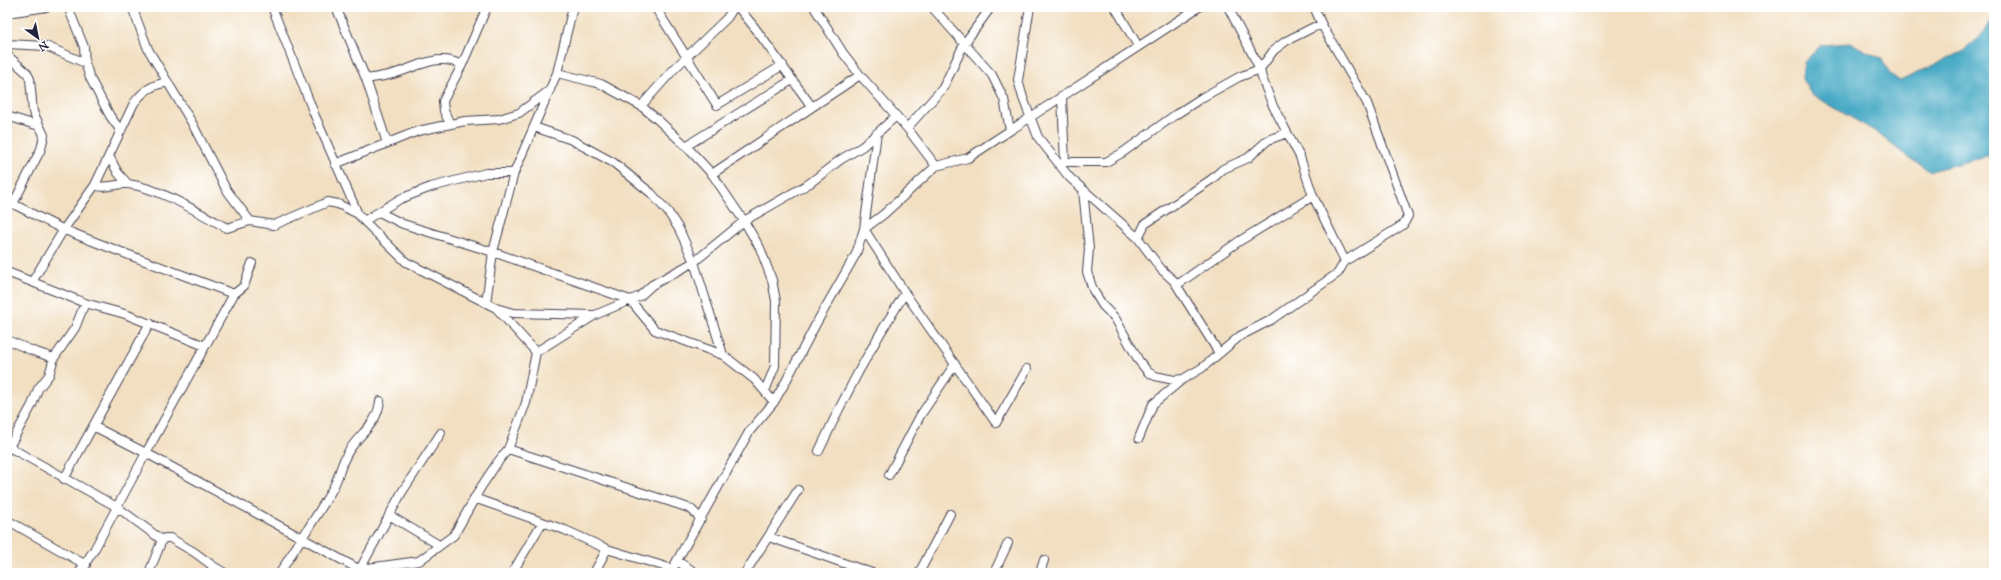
<svg xmlns="http://www.w3.org/2000/svg" width="2001" height="580" font-family="'IM FELL Great Primer',serif">
  <rect width="100%" height="100%" fill="#fff"/>
  <filter id="ink" filterUnits="userSpaceOnUse"><feTurbulence type="fractalNoise" baseFrequency=".025" numOctaves="2"/><feDisplacementMap in="SourceGraphic" scale="8" xChannelSelector="R" yChannelSelector="G"/><feConvolveMatrix kernelMatrix="1 2 1 2 8 2 1 2 1" color-interpolation-filters="sRGB"/></filter>
  <filter id="wash" filterUnits="userSpaceOnUse"><feTurbulence type="fractalNoise" baseFrequency=".012" numOctaves="4" result="noise"/><feDisplacementMap in="SourceGraphic" scale="16" xChannelSelector="R" yChannelSelector="G"/><feGaussianBlur stdDeviation="0.9" result="paint"/><feColorMatrix in="noise" values="0 0 0 0 0 0 0 0 0 0 0 0 0 0 0 0 0 1.4 0 .05"/><feComposite in="paint" operator="in"/></filter>
  <g filter="url(#wash)">
    <rect width="100%" height="100%" fill="#f2dfc1"/>
    <path fill="#43a7c3" stroke="#32647f" d="M1994,15V154L1991,155L1931,171L1913,161L1876,132L1811,94L1802,79L1804,62L1821,45L1850,43L1881,58L1890,74L1900,81L1962,52L1980,37Z"/>
  </g>
  <g filter="url(#ink)">
    <g fill="none" stroke-linecap="round" stroke-linejoin="round">
      <defs>
        <path id="minor" d="M68,7L84,47L85,63L90,78L110,116L121,131
          M132,7L148,49L192,123L226,189L250,221
          M272,7L315,116L358,214L364,221L406,262L496,308L513,313L595,315
          M336,7L366,79L387,143
          M655,7L717,105L783,65
          M738,7L755,28L812,107
          M814,7L843,53L860,75L907,128L936,166
          M932,7L992,75L1004,99L1010,130
          M1030,7L1018,80L1023,98L1038,137L1069,177L1138,238L1161,269L1174,281L1219,353
          M1115,7L1138,46
          M1314,7L1322,25
          M7,13L47,7
          M7,44L46,46L85,63
          M7,55L27,73L30,79L33,112L44,135L41,149L13,204
          M557,73L601,84L641,106L657,119L686,146L712,174L744,221L760,248L772,280L776,301L775,366L765,391
          M366,79C377,77 389,76 399,72C421,65 440,53 462,65
          M1062,97L1065,162
          M641,106L674,69L727,18L734,7
          M7,116L39,126
          M450,124L444,111L443,101L462,65L487,7
          M534,127L572,140L614,163L651,193L668,212L679,229L694,262L723,355L754,379L774,402
          M907,128L943,88L964,44L991,7
          M877,133L864,229L905,293L996,423L1027,369
          M686,146L792,80
          M109,156L118,173L128,184
          M335,164L418,131L465,121L499,119L519,113L550,90
          M1059,165L1065,162H1106L1122,153L1175,115L1203,97L1239,77L1260,69L1274,50L1286,41L1314,27L1322,25L1367,103L1408,216L1403,225L1345,261
          M712,174L860,75
          M95,185C106,190 116,183 128,184C160,188 199,213 227,228L250,221L274,225L328,202L338,204L358,214
          M1083,190L1089,249L1087,272L1093,290L1103,306L1115,318L1139,361L1148,372L1155,376L1174,380L1183,379
          M7,203L13,204C30,212 47,222 65,230C121,253 178,273 234,294
          M379,212L403,224L493,252L630,300L655,330L723,355
          M364,221L400,199L431,187L486,173H514L557,73L573,7
          M1138,238L1145,224L1212,179L1223,169L1248,158L1268,140L1287,133
          M7,272L85,303L125,314L205,346
          M32,282L64,229L95,185L134,103C144,90 152,85 168,82
          M1177,285L1238,242L1313,196
          M486,303L493,252L514,173
          M496,308L536,352
          M7,340L33,351L54,358
          M93,426L146,453L234,294L244,286L252,263
          M1139,438L1153,404L1183,379L1202,368L1240,336L1271,320L1338,273L1345,261L1313,196L1300,157L1273,106L1262,78L1260,69L1228,7
          M9,447L32,405L38,389L49,375L54,358L75,328L85,303
          M508,449L680,505L691,509L701,519
          M7,451L9,447L117,507L146,453L364,572
          M819,451C844,396 873,343 905,293
          M889,475L920,416L955,364
          M64,479L150,323
          M474,498L565,530L607,549L673,569
          M389,515L439,545
          M7,520L86,565
          M769,537L872,573
          M677,561L696,573
          M213,566L225,573
          M360,569L419,561L454,535L481,487L497,463L508,449L526,403L536,352L595,315L640,296L652,285L694,262L744,221L810,183L840,160L863,146L896,116
          M359,571L402,492L441,433
          M79,573L94,550L117,507L162,540L165,538H170L194,552L213,566L211,573
          M149,573L162,540
          M280,573C297,544 317,517 333,488C339,477 341,464 347,454C358,433 377,427 380,401
          M512,573L542,523
          M594,573L607,549
          M670,573L749,432L774,402L785,383L817,322L856,254L864,229L884,214L936,166L968,158L1199,7
          M745,573L798,490
          M919,573L950,514
          M994,573L1008,543
          M1040,573L1044,560"/>
      </defs>
      <use href="#minor" stroke="#413e4f" stroke-width="10"/>
      <use href="#minor" stroke="#fff" stroke-width="8"/>
    </g>
  </g>
  <rect width="2001" height="580" fill="none" stroke="#fff" stroke-width="24"/>
  <g transform="translate(38 38) rotate(147)" stroke="#ffffff" stroke-width="3" paint-order="stroke">
  <path d="M0-3L7 15L0 10L-7 15Z" fill="#22223b"/>
  <text y="-6" font-size="11" font-weight="bold" text-anchor="middle" fill="#22223b">N</text>
  </g>
</svg>
